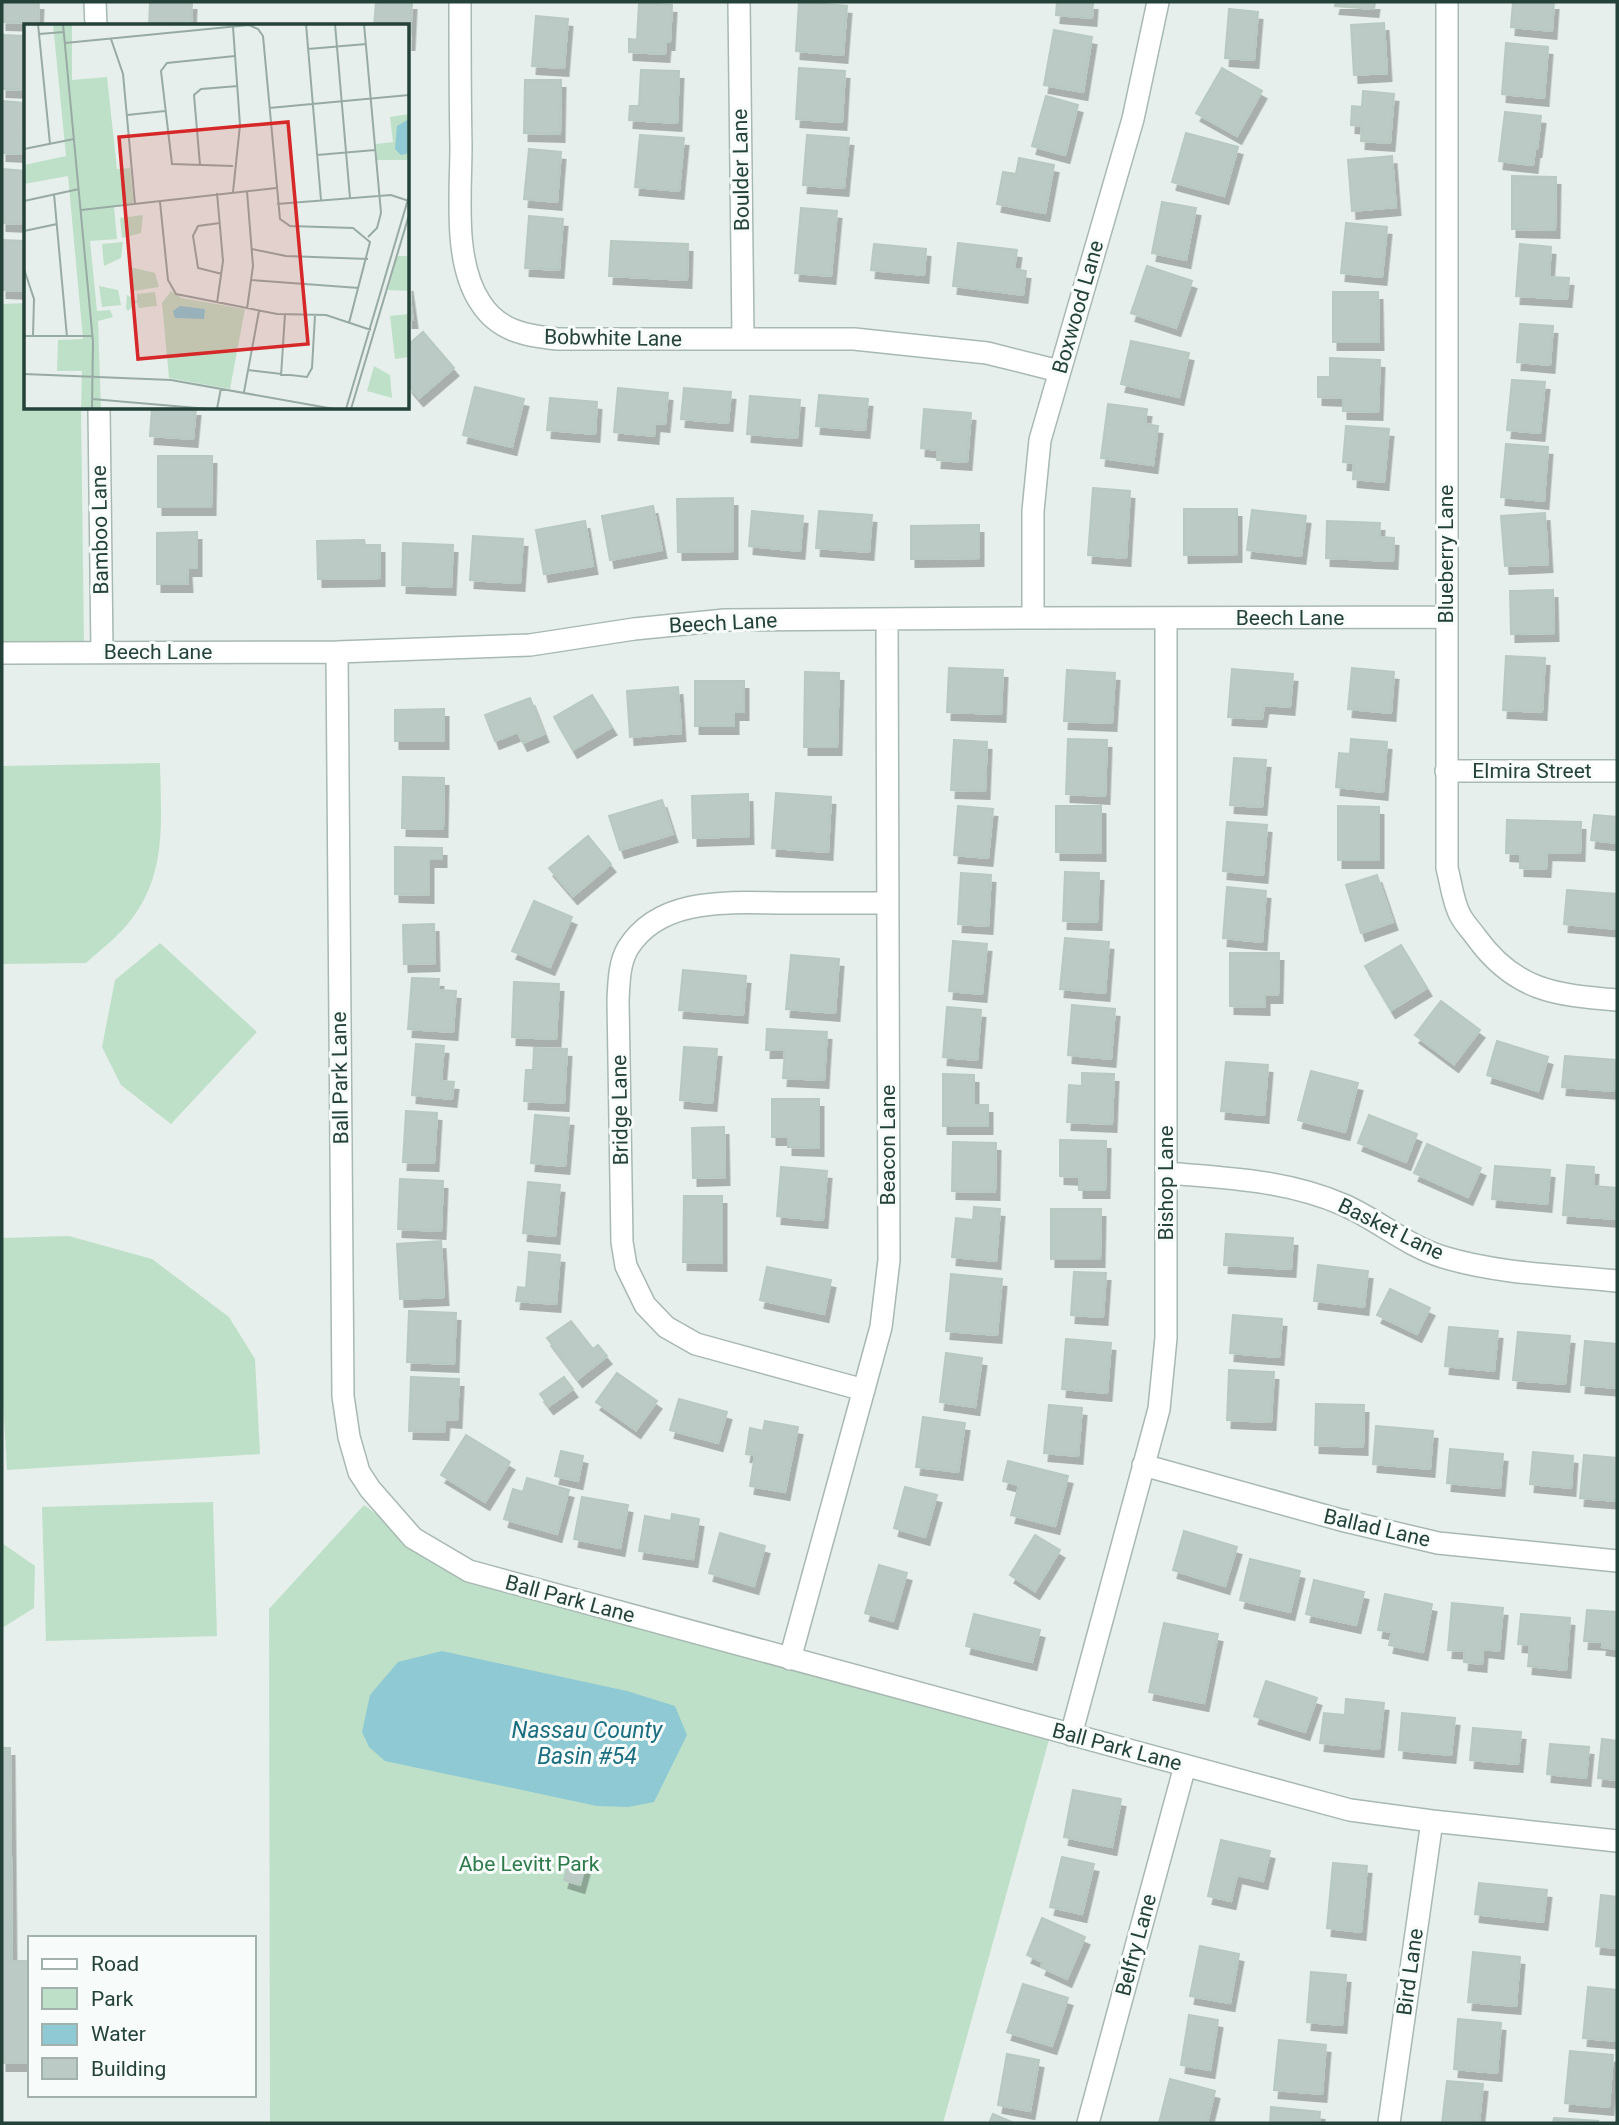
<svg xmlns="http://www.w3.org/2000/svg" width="1619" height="2125" font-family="Roboto,sans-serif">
  <defs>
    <filter id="shadow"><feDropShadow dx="4.5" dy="8" stdDeviation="0" flood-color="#0004"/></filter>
  </defs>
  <rect width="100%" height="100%" fill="#e6efeb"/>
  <path fill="#bfe0c8" d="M26,303V408H81L84,645L2,646V304Z
    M160,763C161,823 168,877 126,926C114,940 99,951 86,963L2,964V766Z
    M160,943L257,1032L171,1124L121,1085L102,1047L115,980Z
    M69,1236L152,1259L229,1317L255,1359L260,1454L7,1470L2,1383V1238Z
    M213,1502L217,1636L46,1641L42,1507Z
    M364,1505L461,1577L1050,1736L943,2123H270L269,1609Z
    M2,1543L35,1566L34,1608L2,1628Z"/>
  <path fill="#8ec9d4" d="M442,1651L627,1691L675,1706L687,1735L654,1802L628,1807L597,1806L385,1761L369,1747L362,1732L370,1695L398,1662Z"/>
  <path fill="#bbcac4" stroke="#b8c9c2" stroke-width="2" filter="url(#shadow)" d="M2,2H39L38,23L2,22Z
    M150,2H192L191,26H149Z
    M376,2H412L410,42H408V26H374Z
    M799,2L847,6L843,55L796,51Z
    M1057,2H1093L1092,18L1056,15Z
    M1336,2H1375L1374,9L1335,6Z
    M1513,2H1554L1552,31L1511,27Z
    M639,3L672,5L670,42H666L665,54L629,52V39L637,40Z
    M1229,9L1258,12L1254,60L1225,58Z
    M536,16L568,19L564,68L532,66Z
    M1384,23L1387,73L1354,75L1351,25Z
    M1054,30L1092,37L1083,92L1044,85Z
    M2,35L26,36V90L2,89Z
    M1506,43L1548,47L1544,98L1502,94Z
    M799,68L845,71L842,122L796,119Z
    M1222,68L1262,91L1237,136L1196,113Z
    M641,70L679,71L677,123L629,120L630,106H639Z
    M525,80H561L560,134L524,133Z
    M1363,91L1394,94L1390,143L1361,141L1362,126L1351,125L1352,106L1362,107Z
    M1046,96L1078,105L1065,155L1032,146Z
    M2,101L25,103L21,154L2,153Z
    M1505,112L1541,116L1537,149H1535L1533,165L1499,161Z
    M1186,133L1238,147L1224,196L1172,182Z
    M640,135L684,138L679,191L635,187Z
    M807,135L849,138L844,188L803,185Z
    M529,149L561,152L557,202L524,199Z
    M1392,156L1396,207L1352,211L1348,160Z
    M1019,158L1054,165L1045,213L997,204L1003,172L1016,174Z
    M2,169L26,171L23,224L2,223Z
    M1512,176L1556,177L1555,230L1512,229Z
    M1162,202L1196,208L1186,260L1152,253Z
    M801,208L837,211L831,276L795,273Z
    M529,216L563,219L559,270L525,268Z
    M1346,223L1387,227L1382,277L1341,273Z
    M2,240L26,241V291L2,290Z
    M611,241L688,244L687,280L609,276Z
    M958,243L1017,250L1014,269L1026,271L1023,295L953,286Z
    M874,244L926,249L924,275L871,270Z
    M1520,244L1551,247L1549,277L1569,278L1567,299L1516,296Z
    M1147,266L1192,281L1176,328L1131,313Z
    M408,283L413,320H408Z
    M1333,292H1378L1379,342H1333Z
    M1520,324L1553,326L1550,365L1517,362Z
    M423,332L454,368L419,398L408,385V345Z
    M1131,341L1189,353L1179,397L1121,384Z
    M1330,358L1380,360L1378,412L1343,411V398L1318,397V377H1330Z
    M1512,380L1545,382L1540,433L1507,430Z
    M475,387L524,399L512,447L463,435Z
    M618,388L668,393L665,424L655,423L654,436L614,432Z
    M684,388L731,392L728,423L681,419Z
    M819,395L868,399L865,430L816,426Z
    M750,396L800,400L797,438L747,434Z
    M550,398L597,402L595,434L547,430Z
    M1108,404L1147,409L1145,424L1158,426L1153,465L1101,458Z
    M152,408H196L193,439L150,436Z
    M924,409L971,413L967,462L937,460L938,450L921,448Z
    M1346,426L1389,429L1384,482L1353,479L1354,463L1343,462Z
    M1506,444L1548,447L1544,501L1501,497Z
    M158,456H212L211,507H158Z
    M1093,488L1130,491L1126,558L1088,555Z
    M733,498V551L678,552L677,499Z
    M653,506L662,550L610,560L602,516Z
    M1184,509H1237V554L1184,555Z
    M1252,510L1306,516L1301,556L1247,550Z
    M752,511L803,516L800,551L749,546Z
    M819,511L872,515L869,552L816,548Z
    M1545,513L1548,564L1505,566L1501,516Z
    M585,521L593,566L544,574L536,530Z
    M1327,521L1380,523L1379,537L1394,538L1393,561L1326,558Z
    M979,525V558L911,559V526Z
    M197,532V568H187L188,584H157V533Z
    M473,536L523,539L520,583L470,580Z
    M364,540L365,545H380V578L318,579L317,541Z
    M403,543L453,545L451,587L402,585Z
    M1553,590L1554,633L1511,634L1510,591Z
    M1506,656L1545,658L1542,712L1503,710Z
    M949,668L1003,670L1001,714L947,712Z
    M1352,668L1394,672L1391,713L1348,709Z
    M1232,669L1293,674L1290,707L1264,705L1262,719L1228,717Z
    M1067,670L1115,673L1112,723L1064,721Z
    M805,672L839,673L837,747H804Z
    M695,681H744V712H734V726H695Z
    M678,687L681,733L630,737L627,691Z
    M592,695L612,727L573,750L554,717Z
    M530,698L544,734L523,743L518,732L495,741L485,715Z
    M444,709V741H395V710Z
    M1068,739L1107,740L1105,796L1066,794Z
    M1351,739L1387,742L1383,792L1336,787L1339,753L1350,754Z
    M954,740L987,742L985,791L951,790Z
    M1234,758L1266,760L1262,807L1230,805Z
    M403,777L444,778L443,829L402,828Z
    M776,793L831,797L828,852L772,848Z
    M748,794L749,836L693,838L692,796Z
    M662,800L673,834L620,850L609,816Z
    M958,806L993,809L988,858L954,855Z
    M1056,806H1101V853L1056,852Z
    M1338,806L1379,807V860H1338Z
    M1594,815L1617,817V843L1591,840Z
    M1507,820L1581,822L1580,853L1547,852L1546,869L1520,868V854L1506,853Z
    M1227,822L1267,825L1263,875L1223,871Z
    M588,836L611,864L573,896L549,868Z
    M395,847L442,848V859H429V895L395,894Z
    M1065,872L1099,873L1097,922L1063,921Z
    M961,873L991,875L988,926L958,924Z
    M1377,875L1393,922L1361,933L1346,885Z
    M1227,887L1266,891L1262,942L1223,938Z
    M1567,890L1617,894V929L1564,924Z
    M534,901L572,917L550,967L512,951Z
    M434,924L435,963L404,964L403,925Z
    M1065,938L1109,942L1105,993L1060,989Z
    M953,941L987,944L982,994L949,991Z
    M1401,945L1427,988L1391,1010L1365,966Z
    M1230,953H1279L1278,995H1265V1007L1230,1006Z
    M791,955L839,959L835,1013L786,1009Z
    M683,970L746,976L743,1015L679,1010Z
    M412,978L439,979L438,990L456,991L453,1032L408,1029Z
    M514,982L559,984L556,1039L512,1037Z
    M1441,1001L1480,1030L1454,1064L1415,1035Z
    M1072,1005L1115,1009L1111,1059L1068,1055Z
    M947,1007L981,1010L977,1060L943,1057Z
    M767,1029L827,1032L824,1080L783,1078L785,1050H766Z
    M1497,1041L1548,1057L1538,1091L1487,1075Z
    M416,1044L444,1046L441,1081L454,1082L452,1099L412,1095Z
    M684,1047L717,1049L712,1103L680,1100Z
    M534,1048L567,1049L564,1103L524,1101L526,1070H533Z
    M1565,1056L1616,1060L1614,1091L1562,1087Z
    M1226,1062L1268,1065L1264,1115L1221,1111Z
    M1311,1071L1358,1083L1345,1132L1298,1120Z
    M1082,1073L1114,1074L1112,1124L1067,1122L1069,1085L1082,1086Z
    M943,1074L974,1075V1105H988V1126H943Z
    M772,1099H819V1148L788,1147V1137H772Z
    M406,1111L437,1113L434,1163L403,1162Z
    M535,1115L569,1118L565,1166L531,1163Z
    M1369,1115L1417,1134L1406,1162L1358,1143Z
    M724,1127L725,1177L693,1178L692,1128Z
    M1060,1140L1106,1141L1105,1190H1079V1177L1060,1176Z
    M953,1142L996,1143L995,1192L952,1191Z
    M1427,1144L1481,1168L1468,1197L1414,1173Z
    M1567,1165L1594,1167L1593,1186L1617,1188L1615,1219L1563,1215Z
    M1495,1166L1550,1170L1547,1204L1492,1199Z
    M781,1167L827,1171L823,1220L777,1216Z
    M400,1179L443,1181L441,1231L398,1229Z
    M528,1182L560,1185L555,1236L523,1233Z
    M684,1196H722V1263L683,1262Z
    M974,1207L1000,1209L996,1261L952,1257L956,1218L973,1220Z
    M1051,1209H1101L1100,1259H1051Z
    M1226,1234L1293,1238L1291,1269L1224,1265Z
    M441,1241L444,1297L400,1299L397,1244Z
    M529,1252L560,1255L556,1304L516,1301L518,1287L526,1288Z
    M1318,1265L1368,1271L1364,1307L1314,1301Z
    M767,1267L831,1280L824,1314L760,1300Z
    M1074,1272L1106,1273L1103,1317L1071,1315Z
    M951,1274L1002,1279L997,1335L946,1331Z
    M1390,1289L1430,1308L1417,1334L1377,1315Z
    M409,1311L456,1313L454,1364L407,1362Z
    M1233,1315L1282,1319L1279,1357L1230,1353Z
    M571,1321L593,1349L598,1345L607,1356L578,1379L547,1338Z
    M1449,1327L1498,1331L1494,1371L1445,1366Z
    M1518,1332L1570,1336L1565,1384L1513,1380Z
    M1066,1339L1111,1343L1107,1393L1062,1389Z
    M1585,1341L1617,1344V1388L1581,1385Z
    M946,1353L982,1358L975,1407L940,1402Z
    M1229,1370L1274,1372L1271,1422L1227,1420Z
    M617,1373L657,1401L636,1430L596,1402Z
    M411,1377L459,1379L457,1420L445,1419L444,1432L409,1431Z
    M564,1377L573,1389L549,1406L540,1394Z
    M679,1399L727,1412L718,1443L670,1430Z
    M1316,1404L1364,1405L1363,1447L1315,1445Z
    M1049,1405L1082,1408L1078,1456L1044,1453Z
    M923,1417L965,1423L958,1472L916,1467Z
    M765,1421L798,1427L785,1492L750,1486L755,1455L746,1454L750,1428L763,1431Z
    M1376,1426L1433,1431L1430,1469L1373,1464Z
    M466,1435L510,1462L485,1502L441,1475Z
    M1450,1449L1503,1454L1500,1488L1447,1483Z
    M561,1451L583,1456L578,1481L555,1476Z
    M1533,1452L1573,1456L1571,1488L1530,1484Z
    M1584,1455L1617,1458V1501L1580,1498Z
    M1008,1461L1068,1476L1055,1526L1011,1515L1019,1485L1003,1481Z
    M527,1478L569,1490L557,1534L504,1519L513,1489L523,1492Z
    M905,1487L937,1495L925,1537L894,1528Z
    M582,1497L628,1505L620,1548L574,1539Z
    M672,1514L699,1519L693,1559L639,1551L645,1516L671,1521Z
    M1184,1531L1237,1547L1225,1586L1173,1570Z
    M720,1533L765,1546L754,1586L709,1573Z
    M1035,1535L1060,1550L1035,1591L1010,1575Z
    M1250,1559L1300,1571L1290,1612L1240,1600Z
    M879,1565L907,1573L893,1621L865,1613Z
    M1314,1580L1364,1592L1356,1625L1306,1614Z
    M1385,1594L1432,1604L1423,1652L1389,1645L1392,1632L1378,1630Z
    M1452,1603L1503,1608L1499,1651L1483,1649L1482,1664L1464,1662L1465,1651L1448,1650Z
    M1587,1610L1617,1612V1649L1602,1647L1603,1642L1584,1641Z
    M974,1614L1040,1630L1032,1662L966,1646Z
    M1521,1614L1570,1618L1566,1670L1528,1666L1530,1645L1518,1644Z
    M1164,1623L1218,1634L1204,1703L1149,1692Z
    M1266,1681L1317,1698L1305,1732L1254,1716Z
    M1346,1699L1384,1703L1379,1749L1320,1743L1324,1713L1345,1715Z
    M1402,1713L1455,1718L1451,1755L1399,1750Z
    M1473,1728L1521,1732L1518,1764L1470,1760Z
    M1602,1739L1617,1741V1780L1598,1778Z
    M1550,1744L1589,1747L1586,1778L1547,1774Z
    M2,1748H10L12,1961H30V2063H2Z
    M1073,1790L1121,1799L1112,1847L1064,1837Z
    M1221,1840L1270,1851L1263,1881L1237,1875L1231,1901L1208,1896Z
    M1062,1857L1094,1864L1082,1914L1050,1907Z
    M569,1862L585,1867L580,1885L564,1880Z
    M1333,1863L1367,1866L1361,1932L1327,1928Z
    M1479,1883L1547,1890L1543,1922L1475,1914Z
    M1601,1895L1617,1897V1948L1596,1946Z
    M1042,1918L1085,1937L1067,1979L1041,1967L1043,1962L1027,1955Z
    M1200,1946L1239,1954L1230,2003L1190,1996Z
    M1473,1952L1520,1957L1516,2006L1468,2002Z
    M1311,1972L1346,1975L1342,2025L1307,2022Z
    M1023,1984L1068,1998L1052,2046L1007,2032Z
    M1588,1987L1617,1990V2041L1583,2038Z
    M1189,2015L1218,2020L1210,2070L1181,2065Z
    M1458,2019L1501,2023L1497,2073L1454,2069Z
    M1279,2040L1326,2045L1322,2094L1274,2090Z
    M1570,2051L1613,2055L1609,2107L1565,2103Z
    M1007,2054L1039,2060L1030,2111L998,2105Z
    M1170,2079L1215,2091L1207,2123H1159Z
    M1447,2081L1483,2084L1479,2123H1442Z
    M1271,2107L1320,2112L1319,2123H1270Z
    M993,2114L1014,2123H989Z
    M1554,2118L1598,2121L1597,2123H1553Z"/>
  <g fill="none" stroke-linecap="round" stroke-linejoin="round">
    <defs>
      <path id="minor" d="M95,2L96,26
        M460,2C460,50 460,98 461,146C461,193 453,261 480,302C498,331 526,336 558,339H854L987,353L1059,371
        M739,2L743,338
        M1447,2V868C1451,883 1453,902 1460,915C1464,923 1471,930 1476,937C1515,991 1555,995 1617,1000
        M99,408L102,652
        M1033,618V511L1040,440L1133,119L1158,2
        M337,652L343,1396L349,1437L359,1472L370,1489L413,1538L469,1571L1350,1810L1432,1821L1617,1841
        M2,653L337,652L530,645L634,629L725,620L1033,618L1446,617
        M1446,771H1617
        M1166,1173C1227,1178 1287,1180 1344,1205C1378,1220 1407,1246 1443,1257C1499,1274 1560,1275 1617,1281
        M864,1390L696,1344L666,1327L645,1305L626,1266L622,1242L618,1000C619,982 619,963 628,948C661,895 733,903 786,903C820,903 854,903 888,903
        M1143,1465L1341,1520L1438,1543L1617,1561
        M790,1659L881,1327L889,1260L887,619
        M1071,1735L1159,1409L1166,1338V619
        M1088,2123L1185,1766
        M1389,2123L1432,1821"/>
    </defs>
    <use href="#minor" stroke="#a8b8b2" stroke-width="24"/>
    <use href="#minor" stroke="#fff" stroke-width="21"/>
  </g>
  <g text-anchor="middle" stroke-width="6" stroke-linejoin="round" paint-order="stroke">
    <g font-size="21" fill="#24423a" stroke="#f7fbf9">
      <text transform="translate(741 170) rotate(-91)" y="7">Boulder Lane</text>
      <text transform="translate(1078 307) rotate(-74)" y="7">Boxwood Lane</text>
      <text transform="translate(613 338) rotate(1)" y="7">Bobwhite Lane</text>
      <text transform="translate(100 530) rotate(-91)" y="7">Bamboo Lane</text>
      <text transform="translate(1446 554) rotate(-90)" y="7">Blueberry Lane</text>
      <text x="1290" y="625">Beech Lane</text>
      <text transform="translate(723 623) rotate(-3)" y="7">Beech Lane</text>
      <text x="158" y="659">Beech Lane</text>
      <text x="1532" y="778">Elmira Street</text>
      <text transform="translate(340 1078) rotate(-91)" y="7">Ball Park Lane</text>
      <text transform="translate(620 1110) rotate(-91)" y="7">Bridge Lane</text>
      <text transform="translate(888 1145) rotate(-90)" y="7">Beacon Lane</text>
      <text transform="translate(1166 1183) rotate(-90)" y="7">Bishop Lane</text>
      <text transform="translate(1391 1229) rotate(26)" y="7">Basket Lane</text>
      <text transform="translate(1377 1528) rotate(13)" y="7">Ballad Lane</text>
      <text transform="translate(570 1599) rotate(15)" y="7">Ball Park Lane</text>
      <text transform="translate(1117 1747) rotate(15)" y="7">Ball Park Lane</text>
      <text transform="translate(1136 1945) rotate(-75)" y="7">Belfry Lane</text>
      <text transform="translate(1410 1972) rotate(-82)" y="7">Bird Lane</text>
    </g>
    <g font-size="21" fill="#2d7a4b" stroke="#f7fbf9">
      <text x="529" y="1871">Abe Levitt Park</text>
    </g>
    <g font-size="23" font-style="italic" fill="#1c6f80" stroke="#f7fbf9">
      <text x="587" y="1738">Nassau County<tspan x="587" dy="26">Basin #54</tspan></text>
    </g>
  </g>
  <g transform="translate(24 24)">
    <rect width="385" height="385" fill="#e6efeb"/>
    <path d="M29,0H48V56L83,53L93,145L106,144L110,180L90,183L93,215L66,217L73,287L86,286L89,293L74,297L77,385H57L58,347H33L34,316L59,315L44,152L0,160V141L42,132ZM385,90V136H353L352,120L369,118L366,93ZM119,191L117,209L98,214L96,194ZM99,218L97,234L80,242L78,220ZM373,232H385V267L364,266ZM106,243L131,249L135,263L109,267ZM75,262L94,266L97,281L78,283ZM147,267L158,274L221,285L206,365L145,354L138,279ZM131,268L133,282L115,284L113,278L104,287L102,284L103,271L113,277V270ZM385,290V333L371,335L366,292ZM350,342L366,351L368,374L343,367Z" fill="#bfe0c8"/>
    <path d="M385,95V129L377,131L371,125L373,102ZM156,282L181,285L180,295L151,294L149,287Z" fill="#8ec9d4"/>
    <path fill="none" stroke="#98aaa4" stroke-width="2" d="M14,0L26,120M39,0L69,318L68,385M282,0L297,176M311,0L326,174M340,0L357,189L353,204L344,213M209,3L216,101L209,168M15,10L40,8M87,15L99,50L111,180M41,19L225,1L234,5L239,12L256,195L266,202L329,204L346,218L325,299M284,25L342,20M245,84L385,71M103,91L141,87M0,125L50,115M293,131L351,126M176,141L170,71L177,65L214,62M209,142L148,140L137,47L143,39L211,32M223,167L229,242L223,285M30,170L43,313M0,177L55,165M136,178L144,256L152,270L253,290L302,291L347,306M253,180L367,171L385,177M57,186L252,164M196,199L174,202L169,212L174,244L198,250M0,207L33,200M228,225L262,232L344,235M0,245L10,275L9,312M228,256L335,264M193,279L199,237L193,169M0,312H69M224,346L283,353L288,344L291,291M0,350L147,356L310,385M257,352L261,290M220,368L235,287M68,375L185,385M193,385L197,364M322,385L385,172M327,385L385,191"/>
    <path fill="#d62828" fill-opacity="0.15" stroke="#d62828" stroke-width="3.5" d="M264,98L284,320L114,335L95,113Z"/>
    <rect width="385" height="385" fill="none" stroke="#24423a" stroke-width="3.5"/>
  </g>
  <rect width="1619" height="2125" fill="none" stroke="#24423a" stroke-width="7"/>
  <rect x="28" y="1936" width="228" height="161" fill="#f7fbf9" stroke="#a3b1ad" stroke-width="2"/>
  <rect x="42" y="1959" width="35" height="10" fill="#ffffff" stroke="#a3b1ad" stroke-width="2"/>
  <text x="91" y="1971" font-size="21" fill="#24423a">Road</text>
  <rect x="42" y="1988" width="35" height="21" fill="#bfe0c8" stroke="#a3b1ad" stroke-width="2"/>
  <text x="91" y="2006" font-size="21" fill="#24423a">Park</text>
  <rect x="42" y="2024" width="35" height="21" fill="#8ec9d4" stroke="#a3b1ad" stroke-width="2"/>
  <text x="91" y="2041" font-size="21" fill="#24423a">Water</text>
  <rect x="42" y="2058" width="35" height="21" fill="#bbcac4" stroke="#a3b1ad" stroke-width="2"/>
  <text x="91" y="2076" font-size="21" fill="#24423a">Building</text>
</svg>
